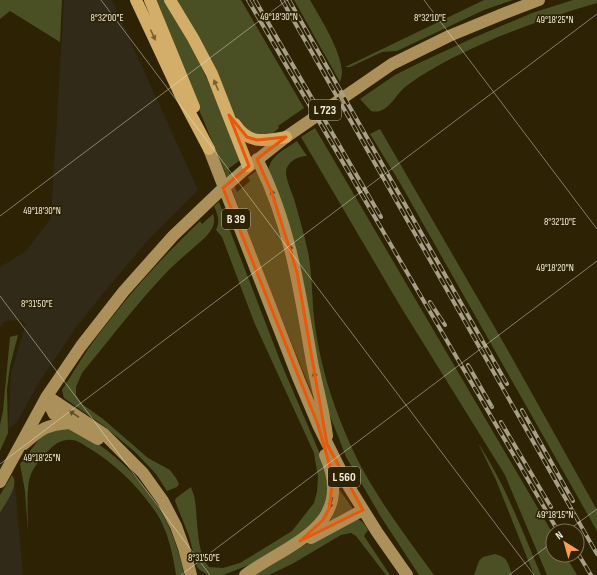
<svg xmlns="http://www.w3.org/2000/svg" width="597" height="575" font-family="'Sofia Sans Condensed',sans-serif">
  <rect width="100%" height="100%" fill="#2d2204"/>
  <path fill="#312a19" d="M64,0H112L198,190L148,240L105,291L77,326L39,382L17,422L8,429L11,373L26,324L20,320L5,321L0,327V267L26,251L51,218Z
    M15,485L23,575H0V513Z"/>
  <path fill="#4a5024" d="M0,0H62L60,42L10,11L0,19Z
    M153,0H167C198,51 219,106 240,162L239,161L228,169L237,192L250,181L248,177L256,171L259,174L286,244L315,401L272,295L225,172Z
    M175,0H241L304,108L278,126L279,128L273,133L264,137L240,128Z
    M294,0H310C321,19 341,51 342,72C342,75 341,79 340,82Z
    M484,0H513L484,10L397,51L382,52L350,67H345Z
    M573,0H597V3C538,20 471,44 419,77C414,81 408,84 404,88C394,97 387,115 371,111L360,99L395,75L419,63L473,38L532,13Z
    M315,128L553,534V555H565L577,575H547L505,475L399,304L301,137Z
    M380,129L506,347L597,510V531L400,183L370,134Z
    M297,141L307,156C298,156 286,162 286,173C286,179 292,193 294,199C299,216 304,234 308,252C312,273 312,296 314,318C319,360 330,398 347,437C368,487 402,531 434,575H419L381,517L346,457L338,436L329,414L268,173C269,156 284,150 297,141Z
    M219,202L281,363L326,468L328,500L310,529L249,565L223,575H208L200,570L197,567L189,536L175,501L176,498L191,487C192,491 195,496 195,501C198,521 196,552 209,567L223,568L240,563L292,531L314,503L317,492L318,477L314,453L254,322L222,237L216,230C220,221 218,215 214,206Z
    M213,214C217,226 209,234 200,242C188,253 175,263 164,275C135,306 109,340 82,373L76,387V395L82,404L103,419L148,458L170,470L176,478L179,484L177,487L167,491L156,474L135,452L104,426L64,398L62,390C71,376 79,362 88,349C121,303 159,260 200,221L202,224Z
    M18,335L10,366L7,389L8,433L0,451V425L3,411L10,337Z
    M65,428C84,433 100,444 115,457C152,488 175,527 184,575H176C173,555 168,531 157,514C139,487 115,463 87,447C81,443 75,439 67,440C57,441 52,447 45,454C39,461 33,468 30,477C26,488 28,519 28,532L25,491L20,464L40,438L50,431Z
    M478,443C505,484 522,530 541,575H534L496,480Z
    M12,475C20,485 6,502 0,513V495Z
    M338,488L354,510L321,529Z
    M356,518C362,521 365,524 368,530L364,536L390,575H386L356,536L351,533L341,535L292,564L269,575H255L346,520Z
    M495,554C508,557 508,563 512,575H474L479,561L483,557Z"/>
  <g fill="none" stroke-linecap="round" stroke-linejoin="round">
    <path stroke="#ab905a" stroke-width="12" d="M209,149L299,380L318,425L349,487L377,532L407,575
      M257,159C290,223 300,292 312,362C317,387 324,411 327,436
      M47,396L104,434L143,473L163,501L176,526L184,548L191,575
      M47,396L49,404L54,414L98,439
      M24,444C42,428 46,425 70,423
      M0,482L47,396L81,346L124,291L173,236L218,193L243,171L286,137L392,64L449,36L505,13L539,0
      M311,538L363,510
      M245,575C289,543 357,526 325,455"/>
    <path stroke="#d3ae68" stroke-width="12" d="M136,0L180,94L209,149
      M150,0L194,107
      M170,0L193,38L212,74L248,166
      M235,124C249,145 264,141 286,137"/>
    <defs>
      <path id="rail" d="M248,0L558,531
        M255,0L381,217
        M282,0L597,554
        M289,0L507,384
        M430,302L445,325
        M468,365L492,407
        M522,410L573,501
        M501,422L551,507
        M577,552L591,575"/>
    </defs>
    <use href="#rail" stroke="#a89f89" stroke-width="4"/>
    <use href="#rail" stroke="#2d2204" stroke-width="2.5" stroke-dasharray="8" stroke-linecap="butt"/>
  </g>
  <defs><path id="oneway-solid" d="M-6-.8H1V-3.2L6.5 0L1 3.2V.8H-6Z"/></defs>
  <g fill="#786131">
    <use href="#oneway-solid" transform="translate(153 35) rotate(65)"/>
    <use href="#oneway-solid" transform="translate(216 85) rotate(-113)"/>
  </g>
  <g fill="#5f4e26">
    <use href="#oneway-solid" transform="translate(273 195) rotate(-110)"/>
    <use href="#oneway-solid" transform="translate(291 250) rotate(-105)"/>
    <use href="#oneway-solid" transform="translate(315 377) rotate(-102)"/>
    <use href="#oneway-solid" transform="translate(74 414) rotate(-146)"/>
    <use href="#oneway-solid" transform="translate(331 503) rotate(107)"/>
  </g>
  <path fill="#e8590c" fill-opacity="0.2" stroke="#e8590c" stroke-width="3" stroke-linejoin="round" d="M229,115L247,137L257,140L286,137L257,159L272,193L297,272L327,444L363,510L300,541L323,520L329,509L333,477L318,425L223,188L249,166Z"/>
  <path fill="none" stroke="#f4eddc" stroke-width="1" stroke-opacity="0.45" d="M101,0L534,575M424,0L597,229M0,216L287,0M0,296L210,575M0,464L597,14M567,531L597,509M181,575L597,261M509,575L553,542"/>
  <g text-anchor="middle" stroke-width="3.5" stroke-linejoin="round" paint-order="stroke">
    <g fill="#2d2204" stroke="#b8b09b" stroke-width="1">
      <rect x="309" y="100" width="32" height="20" rx="3"/>
      <rect x="222" y="209" width="28" height="20" rx="3"/>
      <rect x="328" y="467" width="32" height="20" rx="3"/>
    </g>
    <g font-size="12" font-weight="bold" fill="#f4eddc">
      <text x="325" y="114">L 723</text>
      <text x="236" y="223">B 39</text>
      <text x="344" y="481">L 560</text>
    </g>
  </g>
  <g font-size="10" text-anchor="middle" fill="#f4eddc" stroke="#2d2204" stroke-width="3.5" stroke-linejoin="round" paint-order="stroke">
    <text x="279" y="20">49°18'30"N</text>
    <text x="107" y="21">8°32'00"E</text>
    <text x="430" y="21">8°32'10"E</text>
    <text x="555" y="23">49°18'25"N</text>
    <text x="42" y="214">49°18'30"N</text>
    <text x="560" y="225">8°32'10"E</text>
    <text x="555" y="271">49°18'20"N</text>
    <text x="37" y="307">8°31'50"E</text>
    <text x="42" y="461">49°18'25"N</text>
    <text x="555" y="518">49°18'15"N</text>
    <text x="204" y="561">8°31'50"E</text>
  </g>
  <g transform="translate(565 543) rotate(323)"><circle r="19" fill="#2d2204" stroke="#7d735a"/>
  <path d="M0-3L7 15L0 10L-7 15Z" fill="#fc9d53"/>
  <text y="-6" font-size="11" font-weight="bold" text-anchor="middle" fill="#f4eddc">N</text>
  </g>
</svg>
